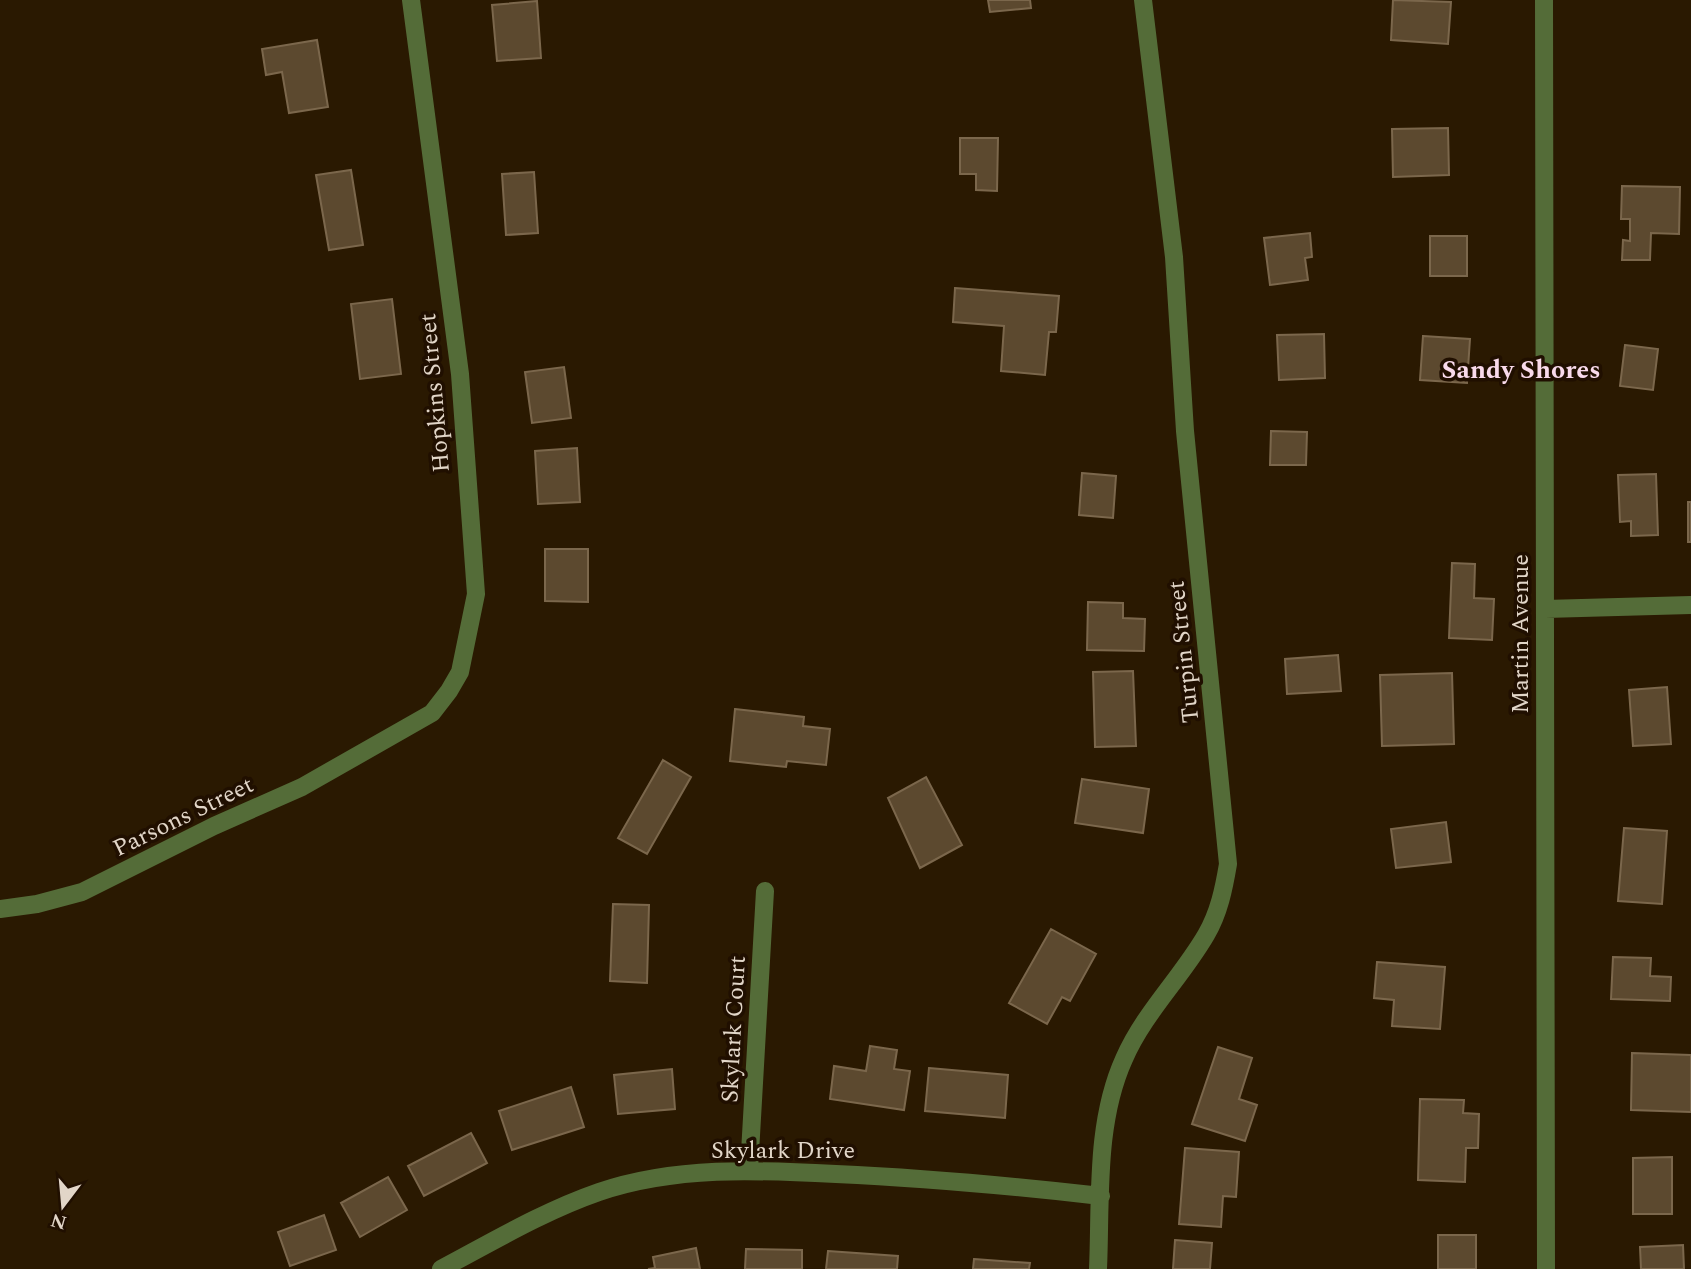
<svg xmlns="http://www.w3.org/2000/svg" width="1691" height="1269" font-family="Spectral,serif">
  <rect width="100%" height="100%" fill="#2a1901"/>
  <path fill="#5c492f" stroke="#7b674c" stroke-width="2" d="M988,0H1030L1031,8L990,12Z
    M1393,0L1451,2L1448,44L1391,40Z
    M537,1L541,58L497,61L492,5Z
    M317,40L328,107L289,113L282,72L266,75L262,49Z
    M1448,128L1449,175L1393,177L1392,129Z
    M960,138H998L997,191L976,190V174H960Z
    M351,170L363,245L329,250L316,175Z
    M534,172L538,233L506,235L502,174Z
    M1622,186L1680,187L1679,234L1651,233L1650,260H1622L1623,240L1630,241V219H1621Z
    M1310,233L1312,257L1305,258L1308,280L1270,285L1264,238Z
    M1430,236H1467V276H1430Z
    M955,288L1059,296L1056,332H1049L1045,375L1001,371L1004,326L953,322Z
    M392,299L401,374L360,379L351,304Z
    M1324,334L1325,378L1279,380L1277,335Z
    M1423,336L1470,339L1467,383L1420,380Z
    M1625,345L1658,349L1653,390L1620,386Z
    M564,367L571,418L532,423L525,372Z
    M1271,431L1307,432L1306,465H1270Z
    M577,448L580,502L538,504L535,451Z
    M1082,473L1116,476L1113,518L1079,515Z
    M1656,474L1658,535L1631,536V521L1620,522L1618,475Z
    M1688,502H1691V542H1688Z
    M545,549H588V602L545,601Z
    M1452,563L1475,564L1474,598L1494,599L1492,640L1449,638Z
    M1088,602L1123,603V618L1145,619L1144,651L1087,650Z
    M1338,655L1341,691L1287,694L1285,659Z
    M1133,671L1136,746L1095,747L1093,672Z
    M1452,673L1454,744L1382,746L1380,675Z
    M1667,687L1671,744L1633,746L1629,690Z
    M735,709L804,717L803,726L830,729L826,765L787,761L786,767L730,761Z
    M663,760L691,777L647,854L618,838Z
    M926,777L962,845L920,868L888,798Z
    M1082,779L1149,789L1143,833L1075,823Z
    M1446,822L1451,862L1396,868L1391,829Z
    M1624,828L1667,831L1662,904L1618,901Z
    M613,904L649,905L647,983L610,981Z
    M1051,929L1096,954L1070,1001L1062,997L1047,1024L1009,1003Z
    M1613,957L1651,958L1650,976L1671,977L1670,1001L1611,999Z
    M1377,962L1445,967L1440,1029L1392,1026L1394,1000L1374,998Z
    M870,1046L897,1050L894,1069L910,1071L904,1110L830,1099L834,1066L866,1071Z
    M1218,1047L1252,1058L1239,1099L1257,1105L1245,1141L1192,1124Z
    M1632,1053L1691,1055V1112L1631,1110Z
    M929,1068L1008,1075L1005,1118L925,1111Z
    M672,1069L675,1109L618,1114L614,1075Z
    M571,1087L584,1127L512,1150L499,1111Z
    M1420,1099L1464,1100L1463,1113L1479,1114L1478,1148H1466L1465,1182L1418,1180Z
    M471,1133L487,1163L424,1196L408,1166Z
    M1185,1148L1239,1152L1236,1197L1223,1196L1221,1227L1179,1224Z
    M1672,1157V1214H1633V1158Z
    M388,1177L407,1210L360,1237L341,1203Z
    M324,1215L336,1250L290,1266L278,1232Z
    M1438,1235H1476V1269H1438Z
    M1175,1240L1212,1243L1210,1269H1173Z
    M1683,1245L1684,1269H1641L1640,1247Z
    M696,1248L700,1269H648L655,1268L653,1257Z
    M746,1249L802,1250V1269H745Z
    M828,1251L898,1256L897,1269H826Z
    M974,1259L1030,1263L1029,1269H973Z"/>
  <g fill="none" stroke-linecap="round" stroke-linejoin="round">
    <path stroke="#546c38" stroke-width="18" d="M1544,0L1546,1269
      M1545,609L1691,605
      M0,909L37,904L82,892L214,826L302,787L432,713L449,691L460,672L476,594L460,374L411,0
      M749,1170L765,891
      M441,1269C492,1242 544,1211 599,1192C675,1166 757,1170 836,1174C925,1178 1013,1186 1101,1196
      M1098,1269C1101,1200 1095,1123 1124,1059C1144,1013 1181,978 1206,935C1219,913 1224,888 1228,864L1185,431L1174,257L1143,0"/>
  </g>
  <g text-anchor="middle" stroke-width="7" stroke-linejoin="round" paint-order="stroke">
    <g font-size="24" fill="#e2d6c8" stroke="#200f00">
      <text transform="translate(434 393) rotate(-95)" y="8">Hopkins Street</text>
      <text transform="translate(1520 634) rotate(-90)" y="8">Martin Avenue</text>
      <text transform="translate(1183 652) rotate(-96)" y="8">Turpin Street</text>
      <text transform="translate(183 816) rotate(-26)" y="8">Parsons Street</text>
      <text transform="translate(733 1029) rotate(-87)" y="8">Skylark Court</text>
      <text x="783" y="1158">Skylark Drive</text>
    </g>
    <g font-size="26" font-weight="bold" fill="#f9daeb" stroke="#200f00">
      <text x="1521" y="378">Sandy Shores</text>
    </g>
  </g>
  <g transform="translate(63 1206) rotate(196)" stroke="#200f00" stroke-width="5" paint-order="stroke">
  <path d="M0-5L12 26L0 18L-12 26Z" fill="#e2d6c8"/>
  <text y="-10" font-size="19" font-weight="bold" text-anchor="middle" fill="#e2d6c8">N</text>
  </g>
</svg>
